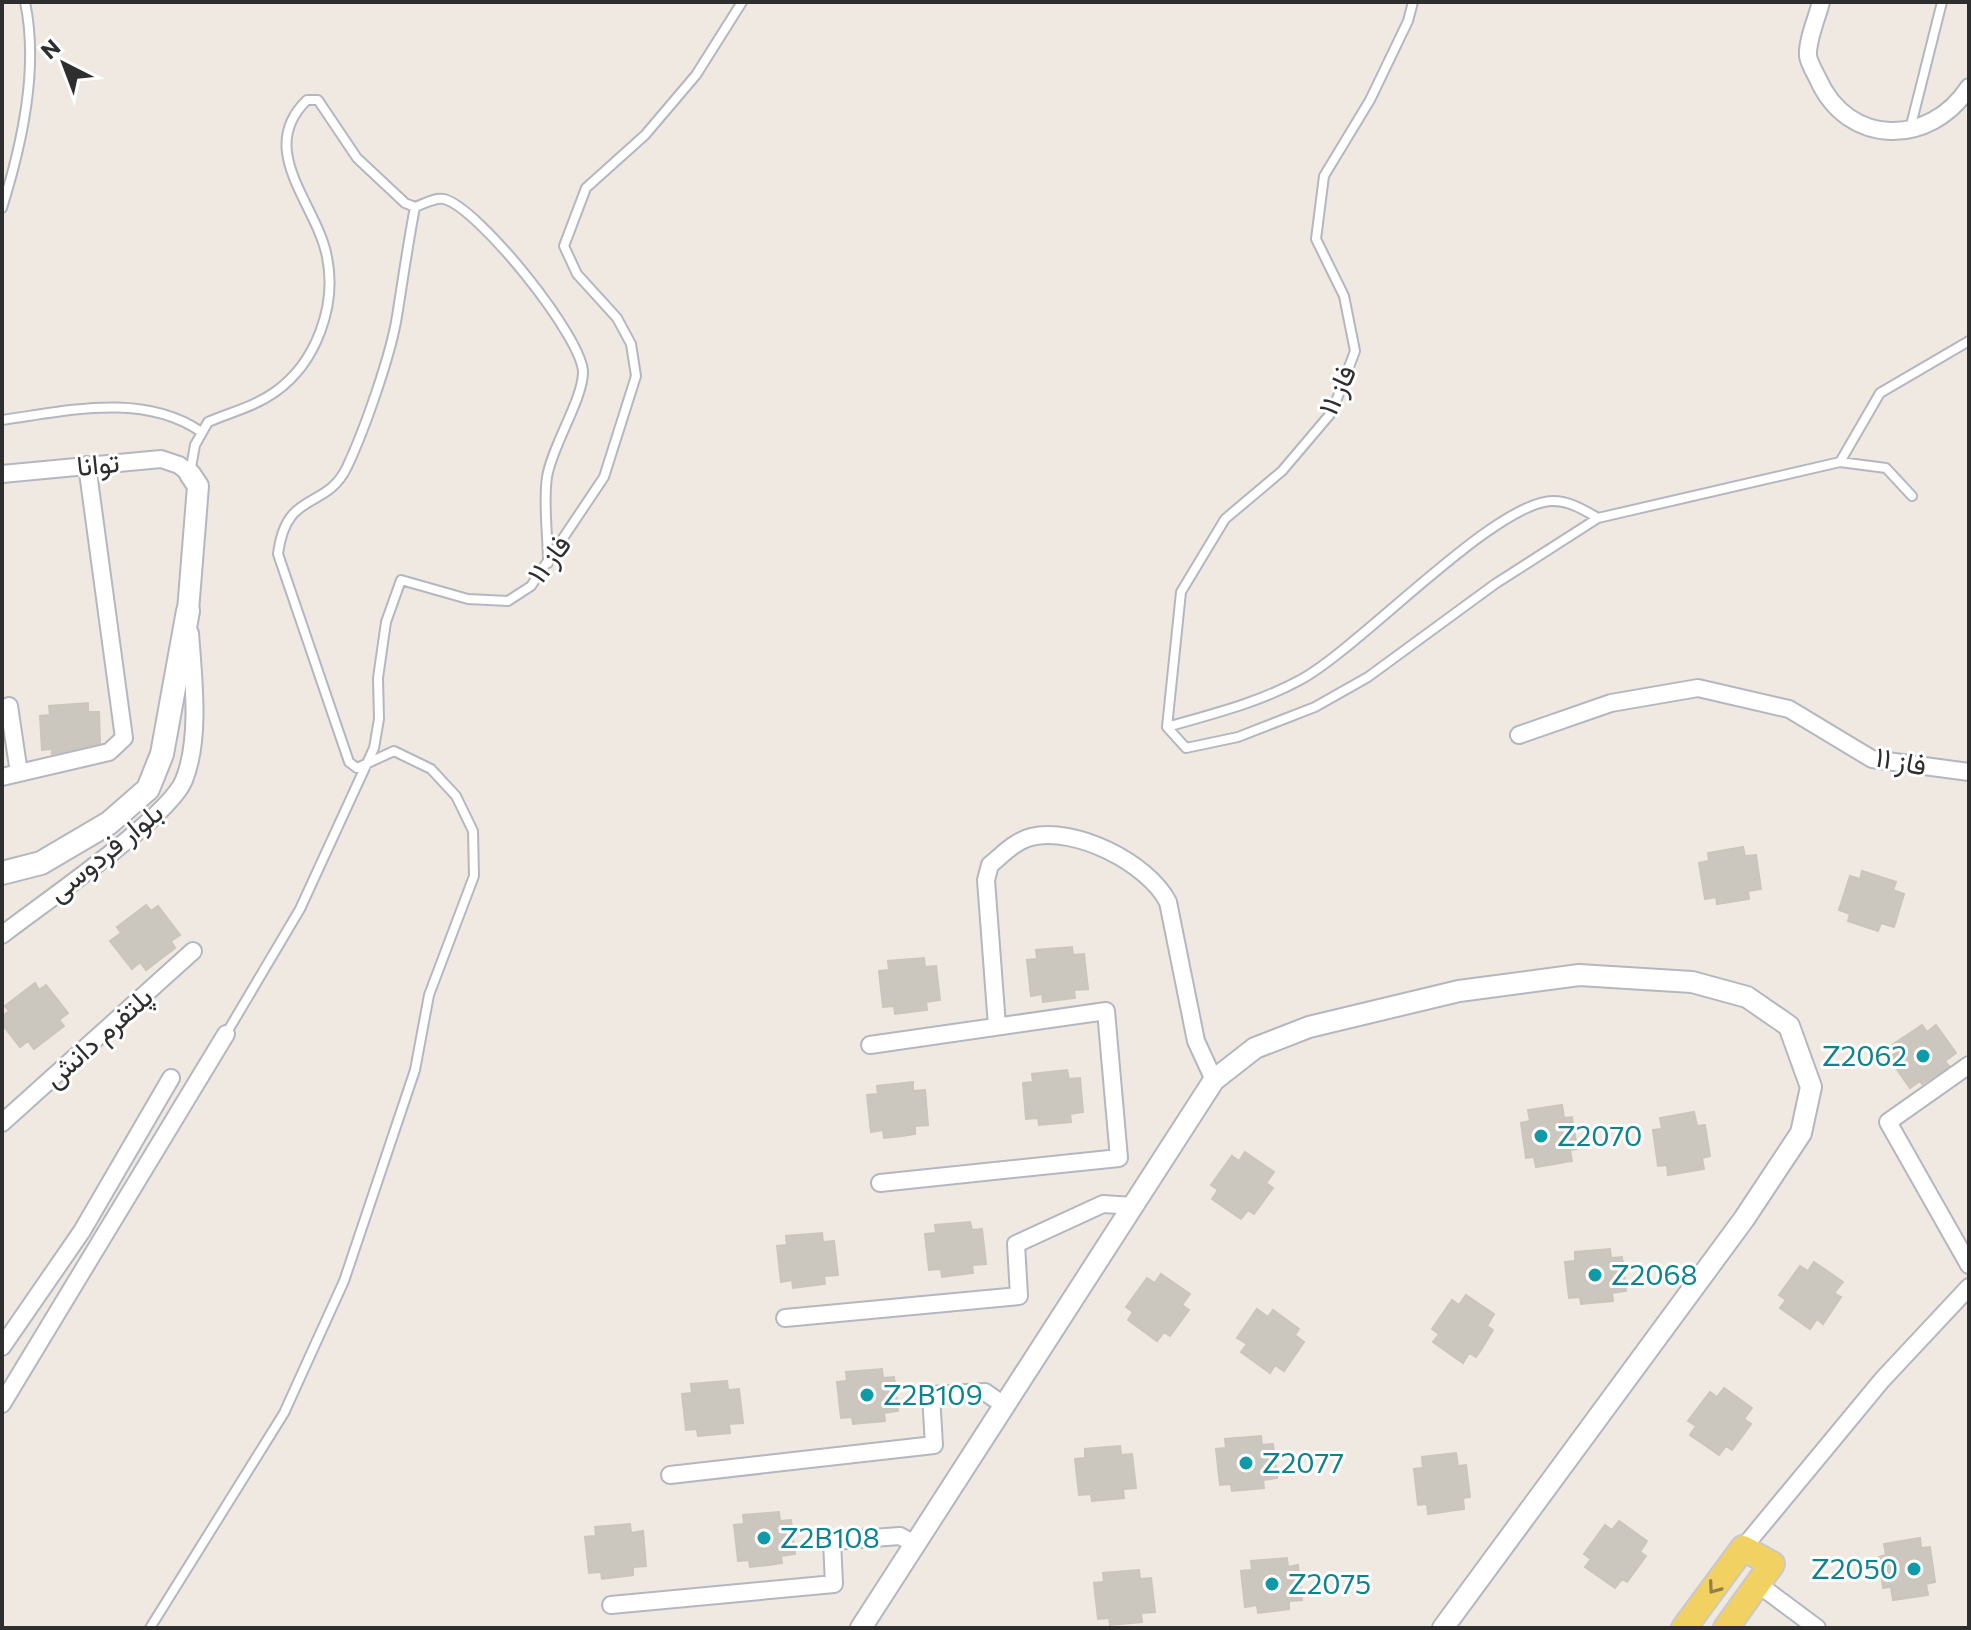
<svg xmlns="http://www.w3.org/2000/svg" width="1971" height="1630" font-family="Commissioner,Vazirmatn,sans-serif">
  <rect width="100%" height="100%" fill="#efe9e1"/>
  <path fill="#cbc7bf" stroke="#cbc5ba" stroke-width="2" d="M88,703V712H99L100,743L52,754V749L42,750L40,716L50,715L49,706Z
    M1743,847L1745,856L1756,855L1761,889L1748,891L1749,899L1717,904L1716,897L1705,899L1699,863L1709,861L1708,853Z
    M1862,871L1896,882L1893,890L1904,894L1894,927L1881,923L1878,931L1848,921L1850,914L1839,910L1850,876L1860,879Z
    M146,905L151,911L158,906L180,935L171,941L175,948L146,970L140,962L132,969L110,941L121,933L117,927Z
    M1072,947L1073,955L1084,954L1088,989L1074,990L1075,998L1043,1002L1042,994L1031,996L1027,960L1037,959L1036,950Z
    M924,958L925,967L936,966L940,1000L926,1002L927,1010L895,1014L894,1006L883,1007L879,971L889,970L888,961Z
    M35,983L39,990L46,985L68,1013L59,1020L64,1026L34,1049L28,1041L20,1047L2,1024V1017L9,1011L5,1006Z
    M1922,1025L1927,1032L1936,1025L1956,1053L1945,1061L1949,1066L1922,1084L1920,1081L1910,1088L1889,1058L1897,1052L1892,1045Z
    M1067,1070L1069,1079L1080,1078L1083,1112L1070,1114L1071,1122L1039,1125L1038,1118L1026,1119L1023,1083L1033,1082L1032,1074Z
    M913,1082V1091L925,1090L928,1125L915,1126V1134L902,1136L884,1138L883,1130L871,1132L867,1095L878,1094L877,1086Z
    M1562,1105L1564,1118L1572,1117L1577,1149L1570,1150L1572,1161L1536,1167L1534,1157L1526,1158L1521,1123L1530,1121L1528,1110Z
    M1694,1112L1697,1126L1705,1125L1710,1156L1702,1158L1704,1169L1668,1175L1667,1165L1658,1166L1653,1130L1662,1129L1660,1118Z
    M1245,1152L1274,1172L1266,1183L1273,1188L1254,1214L1248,1210L1241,1219L1212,1199L1218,1190L1211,1185L1232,1156L1239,1161Z
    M970,1222L972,1230L982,1229L986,1264L972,1265L973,1273L942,1277L941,1269L929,1270L925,1234L936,1233L935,1225Z
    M822,1233L823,1242L834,1241L838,1275L824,1276L825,1284L793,1288L792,1280L781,1282L777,1246L787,1245L786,1236Z
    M1610,1249L1611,1258L1622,1257L1626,1291L1612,1293L1613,1301L1581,1304L1580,1297L1569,1298L1565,1262L1575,1261V1252Z
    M1814,1262L1843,1282L1834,1293L1841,1297L1823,1324L1817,1319L1810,1329L1780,1308L1786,1300L1779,1295L1800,1266L1808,1271Z
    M1161,1274L1190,1294L1182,1305L1189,1310L1170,1336L1164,1332L1157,1341L1128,1320L1133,1312L1126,1307L1147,1278L1155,1283Z
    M1466,1295L1494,1314L1487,1326L1493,1330L1481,1350L1476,1357L1469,1353L1463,1363L1433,1342L1439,1334L1432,1329L1452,1300L1459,1305Z
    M1257,1309L1268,1317L1273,1310L1299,1329L1295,1335L1304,1342L1284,1371L1275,1365L1270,1373L1241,1352L1247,1344L1237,1338Z
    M882,1369L883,1378L894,1377L898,1411L884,1413L885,1421L853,1424L852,1417L841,1418L837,1382L847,1381L846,1372Z
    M727,1381L728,1390L739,1389L743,1423L729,1424L730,1433L698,1436L697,1429L686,1430L682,1394L692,1393L691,1384Z
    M1724,1388L1752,1408L1744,1419L1751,1424L1732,1450L1726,1446L1719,1455L1690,1435L1696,1426L1688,1421L1710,1392L1717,1397Z
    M1261,1436L1262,1445L1273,1444L1277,1478L1263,1480L1264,1488L1232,1491L1231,1484L1220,1485L1216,1449L1226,1448L1225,1439Z
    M1120,1446L1121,1455L1132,1454L1136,1488L1123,1489L1124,1498L1092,1501L1091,1494L1079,1495L1075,1459L1085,1458V1449Z
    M1456,1453L1458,1466L1466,1465L1470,1497L1463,1498L1464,1509L1428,1514L1427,1504L1418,1505L1414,1469L1423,1468L1422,1457Z
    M779,1512L780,1521L791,1520L795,1554L781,1556L782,1563L769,1565L750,1567L749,1560L738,1561L734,1525L744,1524L743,1515Z
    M1619,1521L1647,1541L1640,1552L1646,1556L1627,1582L1622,1579L1615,1588L1585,1567L1591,1559L1584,1554L1605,1525L1612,1530Z
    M630,1524L631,1533L643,1531L646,1566L633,1567V1575L602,1579L601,1572L589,1573L585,1537L596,1536L595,1527Z
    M1920,1538L1921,1548L1930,1547L1935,1582L1926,1584L1928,1595L1893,1600L1891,1587L1883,1588L1879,1557L1886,1555L1884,1544Z
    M1287,1558L1288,1567L1298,1565L1302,1600L1289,1601V1609L1258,1613L1257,1605L1245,1607L1241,1571L1252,1570L1251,1561Z
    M1139,1570L1140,1579L1151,1578L1155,1612L1141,1613L1142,1622L1110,1625L1109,1618L1098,1619L1094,1583L1104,1582L1103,1573Z"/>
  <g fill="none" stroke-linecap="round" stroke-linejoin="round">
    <defs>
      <path id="service" d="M1413,2L1408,21L1370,100L1324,176L1316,239L1344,296L1355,351L1332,412L1282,471L1225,519L1181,592L1167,727L1186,748L1238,737L1315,707L1368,677L1495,584L1598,518L1840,462L1886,468L1912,496
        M1910,129L1942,2
        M2,208C22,144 39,68 25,2
        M2,420C67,411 142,392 200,431
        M1840,462L1880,393L1969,341
        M190,473L195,445L208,422C231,412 254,407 275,392C316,363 337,306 327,257C317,204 255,150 307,100H318L357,158L405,203L415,207C424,204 435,197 444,199C478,207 584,339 583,373C582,401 552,446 547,477C543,504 548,535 548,563
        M1167,727C1212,714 1258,703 1300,680C1360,648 1495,501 1553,501C1570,501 1584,510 1598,518
        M226,1034L300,909L374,748L379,719L378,678L386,622L401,580L468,599L508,601L531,586L604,477L636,376L631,344L617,318L577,274L564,246L586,188L645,135L696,75L742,2
        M150,1628L284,1413L344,1281L415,1070L429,995L474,876L473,831L456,796L431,769L394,751L357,768L349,762L278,554C286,489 326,511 347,467C364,431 391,355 397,316C403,279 408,243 415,207"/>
      <path id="minor" d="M1821,2C1817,18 1807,40 1808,56C1809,63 1815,73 1818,79C1848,147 1930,147 1969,87
        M2,474L161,459L179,465L190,474
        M9,706L19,773
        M1519,735L1611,703L1698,688L1789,709L1872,759L1969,772
        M2,777L109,752L124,738L87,465
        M2,935C40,905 169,818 184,780C201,738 193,676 190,633
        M997,1026L986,880L990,865C1002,855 1015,841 1031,837C1075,826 1148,863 1168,902L1196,1041L1214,1080
        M870,1045L1106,1011L1119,1158L880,1183
        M1969,1065L1888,1122L1969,1265
        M2,1123L193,951
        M785,1318L1019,1296L1016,1244L1103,1204L1133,1206
        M2,1347L82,1231L171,1078
        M2,1404L226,1034
        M670,1475L934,1445L931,1395L985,1392L1005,1406
        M1743,1548L1882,1380L1969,1287
        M1758,1584L1817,1628
        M611,1605L834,1584L832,1541L900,1536L916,1545"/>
      <path id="tertiary" d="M188,611L198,486L190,474
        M861,1628L1214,1080L1255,1048L1309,1027L1459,991L1579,975L1692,982L1747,997L1789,1026L1811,1087L1801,1133L1744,1219L1443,1628"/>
      <path id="secondary" d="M2,873L41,863L109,823L148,789L162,754L188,611"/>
      <path id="primary" d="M1684,1628L1743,1548L1772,1564L1726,1628"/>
    </defs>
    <use href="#service" stroke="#b4b7c1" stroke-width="12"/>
    <use href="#minor" stroke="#b4b7c1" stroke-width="20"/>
    <use href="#tertiary" stroke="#b4b7c1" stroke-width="24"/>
    <use href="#secondary" stroke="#b4b7c1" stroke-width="26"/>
    <use href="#primary" stroke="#c9c9c9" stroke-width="28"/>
    <use href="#service" stroke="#fff" stroke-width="8"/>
    <use href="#minor" stroke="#fff" stroke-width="16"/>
    <use href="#tertiary" stroke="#fff" stroke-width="20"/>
    <use href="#secondary" stroke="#fff" stroke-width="22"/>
    <use href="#primary" stroke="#f2d163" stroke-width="24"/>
  </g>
  <defs><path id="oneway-chevron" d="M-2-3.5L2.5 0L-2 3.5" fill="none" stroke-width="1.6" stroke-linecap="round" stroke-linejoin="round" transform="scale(2)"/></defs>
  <use stroke="#908048" href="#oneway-chevron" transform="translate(1714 1588) rotate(126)"/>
  <g fill="#0f9aa8" stroke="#fff" stroke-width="3">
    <circle cx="1923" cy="1056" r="8"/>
    <circle cx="1541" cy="1136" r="8"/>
    <circle cx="1595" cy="1275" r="8"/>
    <circle cx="867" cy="1395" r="8"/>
    <circle cx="1246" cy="1463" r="8"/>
    <circle cx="764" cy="1538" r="8"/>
    <circle cx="1914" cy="1569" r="8"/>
    <circle cx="1272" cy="1584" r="8"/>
  </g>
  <g text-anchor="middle" stroke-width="6" stroke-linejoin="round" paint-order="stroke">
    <g font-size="28" fill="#2e2e2e" stroke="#fff">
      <text transform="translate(1337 390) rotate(-65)" y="10">فاز ۱۱</text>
      <text transform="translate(98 464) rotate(-6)" y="10">توانا</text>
      <text transform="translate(549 559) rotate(-53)" y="10">فاز ۱۱</text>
      <text transform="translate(1901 761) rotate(11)" y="10">فاز ۱۱</text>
      <text transform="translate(105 852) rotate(-39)" y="10">بلوار فردوسی</text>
      <text transform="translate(98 1037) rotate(-42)" y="10">پلتفرم دانش</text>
    </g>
    <g font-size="28" fill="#0d838f" stroke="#fff" text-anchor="start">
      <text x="1907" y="1066" text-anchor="end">Z2062</text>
      <text x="1557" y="1146">Z2070</text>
      <text x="1611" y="1285">Z2068</text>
      <text x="883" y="1405">Z2B109</text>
      <text x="1262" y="1473">Z2077</text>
      <text x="780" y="1548">Z2B108</text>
      <text x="1898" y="1579" text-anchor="end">Z2050</text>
      <text x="1288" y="1594">Z2075</text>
    </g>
  </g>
  <rect width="1971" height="1630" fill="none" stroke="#2e2e2e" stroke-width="8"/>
  <g transform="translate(64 64) rotate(318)" stroke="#ffffff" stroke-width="6" paint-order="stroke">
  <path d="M0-6L14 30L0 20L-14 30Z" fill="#2e2e2e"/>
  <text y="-12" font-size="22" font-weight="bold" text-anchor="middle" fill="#2e2e2e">N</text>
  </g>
</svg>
